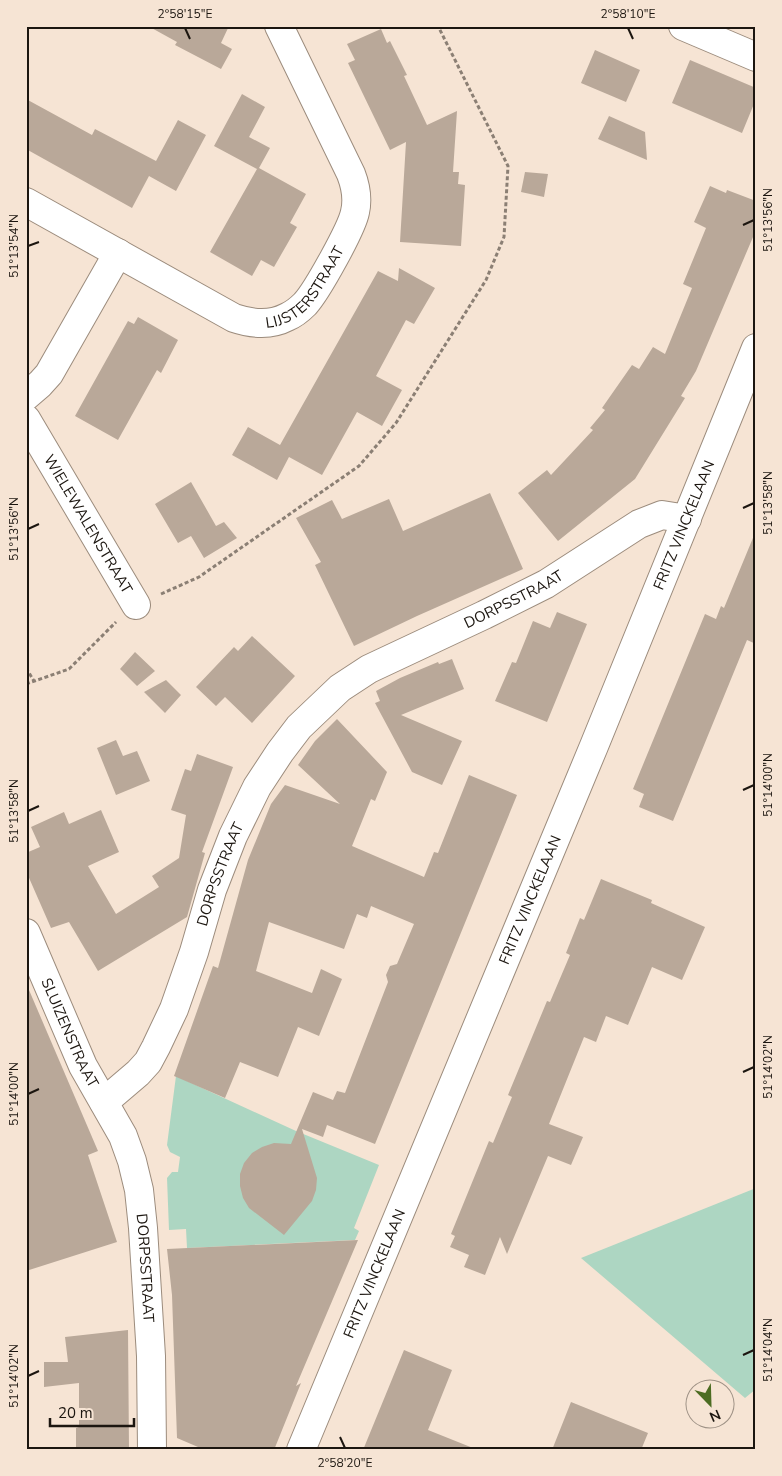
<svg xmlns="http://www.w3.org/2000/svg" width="782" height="1476" font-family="'Nunito Sans',sans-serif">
  <rect width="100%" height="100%" fill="#f6e4d4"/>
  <path fill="#add6c2" d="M176,1076L296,1131L379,1165L354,1228L359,1231L355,1240L187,1248L186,1229L169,1230L167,1178L172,1172H178L180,1157L170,1152L167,1145Z
    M756,1188V1389L745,1398L581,1258Z"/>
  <path fill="#b9a899" d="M148,26H229L221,43L232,49L221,69L175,45L177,42Z
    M381,29L387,43L390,41L407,75L404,76L427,125L457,111L453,172H459L458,184L465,185L461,246L400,242L406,142L390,150L348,63L355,60L347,44Z
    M595,50L640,70L626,102L581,83Z
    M690,60L756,88V99L742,133L672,103Z
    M242,94L265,107L249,137L270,148L259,168L306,194L290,223L297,227L274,267L261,260L252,276L210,252L257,169L214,146Z
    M26,99L92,135L95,129L156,161L178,120L206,135L176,191L149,176L132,208L26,149Z
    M609,116L645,132L647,160L598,139Z
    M525,172L548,174L544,197L521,192Z
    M710,186L726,193L727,190L756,201V230L696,371L681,396L685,398L635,479L558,541L518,493L547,470L551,475L593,430L590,428L605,410L602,408L632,365L639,369L653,347L665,354L692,288L683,284L706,228L694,222Z
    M399,268L435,288L414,324L406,320L376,376L402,390L382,426L357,412L322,475L289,457L277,480L232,455L248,427L280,445L378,271L398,281Z
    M138,317L178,340L161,373L157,370L118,440L75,416L128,321L134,324Z
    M191,482L216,526L224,522L237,538L204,558L191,536L178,543L155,504Z
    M490,493L523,569L417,616L354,646L315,565L321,562L296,518L332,500L342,519L389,499L403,531Z
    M755,533L756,644L747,640L673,821L639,807L644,794L633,789L705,614L716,619L721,606L724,608Z
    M557,612L587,624L547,722L495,701L512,662L516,663L533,621L550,628Z
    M252,636L295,676L252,723L225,697L216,706L196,687L234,647L238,651Z
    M135,652L155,671L137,686L120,669Z
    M452,659L464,689L401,715L462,741L442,785L412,772L375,703L380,701L376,691L400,678L438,662L439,664Z
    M166,680L181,695L165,713L144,692Z
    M337,719L387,772L375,801L371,799L352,846L424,877L434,852L438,853L469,775L517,795L375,1144L327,1125L323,1137L302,1129L317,1178L316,1190L312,1201L284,1235L249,1208L243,1198L240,1186V1174L244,1163L252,1153L262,1147L274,1143L291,1144L313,1092L333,1100L337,1091L345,1093L388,982L386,975L390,966L397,964L414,924L371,906L367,918L357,914L344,949L269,922L256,971L312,993L321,969L342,979L319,1036L298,1027L278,1077L240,1062L225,1098L174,1076L213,966L218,968L248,860L271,804L285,785L340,804L298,765L315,741Z
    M116,740L123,756L137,751L150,781L116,795L97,748Z
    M197,754L233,767L202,852L205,853L187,917L98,971L69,922L51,928L26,871V853L40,847L31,827L64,812L69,824L101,810L119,852L88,866L116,914L159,887L152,876L179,858L186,815L171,810L185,769L191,771Z
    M601,879L652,900L651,903L705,927L682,980L652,967L628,1025L606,1016L596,1042L584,1037L549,1124L583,1137L571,1165L548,1156L507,1254L500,1237L485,1275L464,1267L469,1255L450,1247L455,1236L451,1234L489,1141L493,1143L512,1097L508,1095L547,1001L550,1002L570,955L566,953L580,918L584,920Z
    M26,983L98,1151L88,1155L117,1242L26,1271Z
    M358,1240L296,1386L301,1383L274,1450H205L177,1438L172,1295L167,1249Z
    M128,1330L129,1450H76V1428L79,1427V1383L44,1387V1362H68L65,1337Z
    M404,1350L452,1370L428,1430L473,1448V1450H363Z
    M571,1402L648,1433L641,1450H552Z"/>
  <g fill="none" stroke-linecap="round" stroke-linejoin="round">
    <defs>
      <g id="street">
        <path d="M683,26L756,57"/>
        <path id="s1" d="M26,202L234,318C252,324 270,326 287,317C294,314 300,309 305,304C317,291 352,228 355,212C358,199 356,187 351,174L279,26"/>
        <path d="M26,396L40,384L49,374L118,253"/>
        <path id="s2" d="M26,419L136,605"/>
        <path id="s3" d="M104,1102L138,1073L148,1062L156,1047L174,1009L194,952L212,890L233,836L257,787L280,752L299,727L340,688L369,669L484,615L546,584L639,524L662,515L687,519"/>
      </g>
      <g id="secondary">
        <path id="s4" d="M26,933L83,1066L123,1136L132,1161L139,1190L143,1228L151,1356L152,1450"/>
        <path id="s5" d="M301,1450L594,746L756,348"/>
      </g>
    </defs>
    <use href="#street" stroke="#9c8c7d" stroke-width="30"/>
    <use href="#secondary" stroke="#9c8c7d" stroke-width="30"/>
    <path stroke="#8b7f74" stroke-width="3" stroke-dasharray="4 2.5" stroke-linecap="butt" d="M161,594L199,577L359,466L396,423L486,280L504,237L508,166L438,26
      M26,668L34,681
      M26,684L69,669L116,622"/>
    <use href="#street" stroke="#fff" stroke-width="28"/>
    <use href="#secondary" stroke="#fff" stroke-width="28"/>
  </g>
  <path fill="none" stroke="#1c1610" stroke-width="2" d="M185,28L190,39M628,28L633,39M743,225L754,220M28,246L39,242M743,508L754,503M28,529L39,524M743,790L754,785M28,811L39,806M743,1072L754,1067M28,1094L39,1089M743,1355L754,1350M28,1376L39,1371M340,1437L345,1448"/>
  <g text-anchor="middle" stroke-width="4" stroke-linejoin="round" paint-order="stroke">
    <g font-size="15" fill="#1c1610" stroke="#f6e4d4">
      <text dy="5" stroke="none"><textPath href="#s1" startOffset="326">LIJSTERSTRAAT</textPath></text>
      <text dy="5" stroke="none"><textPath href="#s2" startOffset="122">WIELEWALENSTRAAT</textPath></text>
      <text dy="5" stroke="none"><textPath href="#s5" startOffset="1001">FRITZ VINCKELAAN</textPath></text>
      <text dy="5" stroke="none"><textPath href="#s3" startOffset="681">DORPSSTRAAT</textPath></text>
      <text dy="5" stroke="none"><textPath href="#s3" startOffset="261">DORPSSTRAAT</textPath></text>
      <text dy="5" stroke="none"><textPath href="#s5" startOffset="596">FRITZ VINCKELAAN</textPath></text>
      <text dy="5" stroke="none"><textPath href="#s4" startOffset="109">SLUIZENSTRAAT</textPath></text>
      <text dy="5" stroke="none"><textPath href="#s4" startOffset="360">DORPSSTRAAT</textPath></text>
      <text dy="5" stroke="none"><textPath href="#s5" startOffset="191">FRITZ VINCKELAAN</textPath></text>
    </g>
  </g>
  <rect width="782" height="1476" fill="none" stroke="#f6e4d4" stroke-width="55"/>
  <g transform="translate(710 1404) rotate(157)"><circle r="24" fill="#f6e4d4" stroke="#9f9286"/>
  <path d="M0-4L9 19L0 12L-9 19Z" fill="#4c6c22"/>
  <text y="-8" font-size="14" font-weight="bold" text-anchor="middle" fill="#1c1610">N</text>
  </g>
  <path d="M50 1418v8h84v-8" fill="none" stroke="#1c1610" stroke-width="2.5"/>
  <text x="58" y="1418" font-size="15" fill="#1c1610" stroke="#f6e4d4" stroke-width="4" paint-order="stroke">20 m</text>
  <rect x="28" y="28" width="726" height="1420" fill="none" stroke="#1c1610" stroke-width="2"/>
  <g font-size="12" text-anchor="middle" fill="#1c1610">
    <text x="185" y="18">2°58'15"E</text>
    <text x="628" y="18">2°58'10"E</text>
    <text transform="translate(768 220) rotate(-90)" y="4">51°13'56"N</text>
    <text transform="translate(14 246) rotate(-90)" y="4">51°13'54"N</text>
    <text transform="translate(768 503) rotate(-90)" y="4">51°13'58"N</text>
    <text transform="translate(14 529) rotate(-90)" y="4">51°13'56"N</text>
    <text transform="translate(768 785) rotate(-90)" y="4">51°14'00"N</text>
    <text transform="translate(14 811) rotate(-90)" y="4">51°13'58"N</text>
    <text transform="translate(768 1067) rotate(-90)" y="4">51°14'02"N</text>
    <text transform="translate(14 1094) rotate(-90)" y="4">51°14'00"N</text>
    <text transform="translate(768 1350) rotate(-90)" y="4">51°14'04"N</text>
    <text transform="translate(14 1376) rotate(-90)" y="4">51°14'02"N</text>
    <text x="345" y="1467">2°58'20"E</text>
  </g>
</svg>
